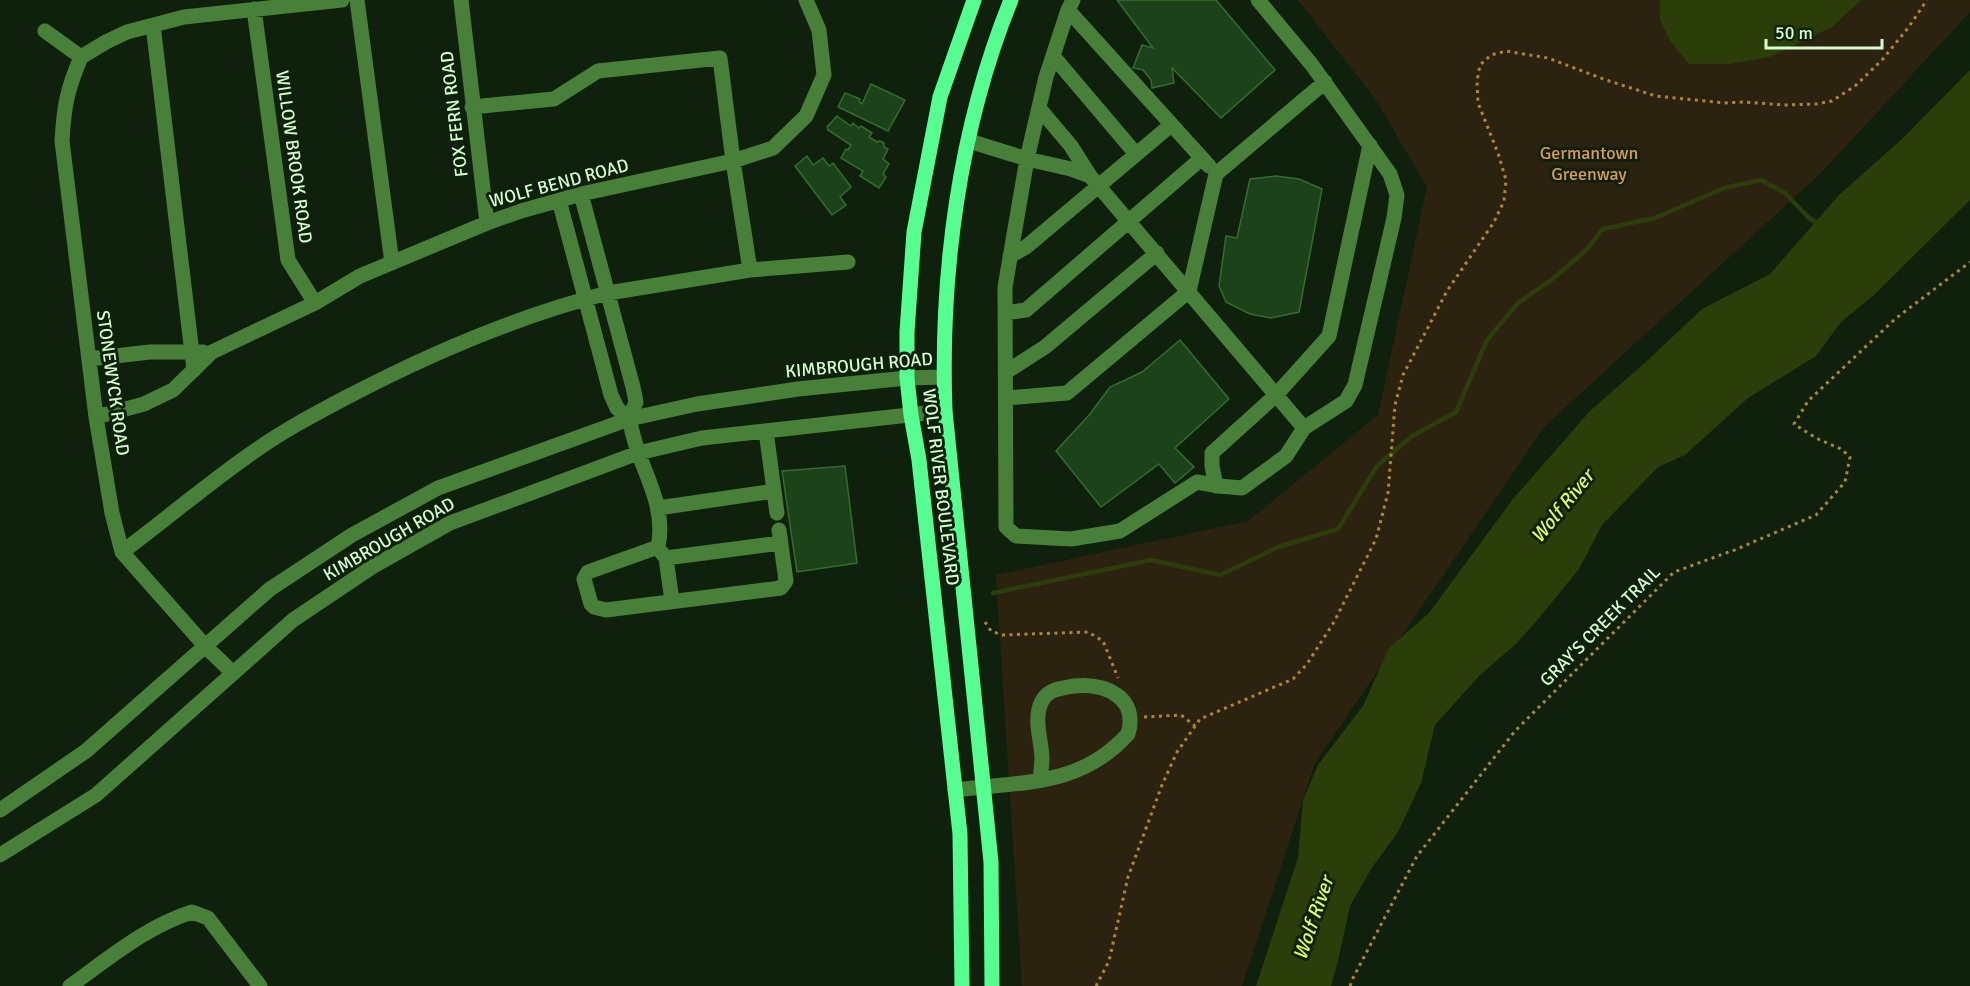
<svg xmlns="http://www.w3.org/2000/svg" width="1970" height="986" font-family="Signika,sans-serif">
  <rect width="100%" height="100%" fill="#0f210d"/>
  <path fill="#2b2310" d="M1298,0H1970V12L1820,174L1545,426L1315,763L1242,986H1022L996,575L1248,521L1378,415L1427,187L1376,100Z"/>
  <path fill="#2b3e0a" d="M1660,0H1861L1832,27L1770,57L1729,64H1689L1670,41L1660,20Z
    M1970,70V200L1875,294L1841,322L1816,356L1748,398L1685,455L1658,467L1602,525L1579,569L1539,618L1516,644L1480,675L1435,725L1421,783L1398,832L1371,869L1350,906L1337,965L1331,986H1256L1298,858L1303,800L1318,765L1363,706L1389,648L1429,613L1513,499L1589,412L1648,360L1702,309L1770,274L1839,195L1902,139Z"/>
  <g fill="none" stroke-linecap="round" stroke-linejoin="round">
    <path stroke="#2b3e0a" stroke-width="4.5" d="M993,593L1151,560L1220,575L1278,547L1338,529L1377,466L1412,436L1456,412L1487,340L1518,303L1554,278L1587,249L1603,229L1655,218L1724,188L1761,180L1785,193L1809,218L1821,225"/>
  </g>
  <path fill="#1c4219" stroke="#316e2c" stroke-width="1.5" d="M1117,0H1216L1275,70L1221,118L1172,68L1174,83L1152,88L1151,80L1143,70L1133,68L1142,45L1153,48Z
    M871,84L905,100L888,131L838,107L845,93L860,99L859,102L862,104Z
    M837,116L851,126L853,123L859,128L861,126L872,133L869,137L877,142L880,141L884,143V147L888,149L883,159L889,164L883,174L886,177L879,188L860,176L863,171L841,158L846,149L848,150L851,145L828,130L827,127Z
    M807,156L813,165L823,158L829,166L833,163L851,187L840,197L846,205L832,215L795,166Z
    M1276,176L1299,179L1322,189L1299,312L1271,318L1250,314L1226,302L1219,286L1226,236L1237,238L1250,179Z
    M1180,340L1229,399L1175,448L1194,467L1175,483L1159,464L1101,507L1056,451L1090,414L1110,387L1142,372Z
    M845,466L857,563L797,572L782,471Z"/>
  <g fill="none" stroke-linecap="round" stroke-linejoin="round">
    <path stroke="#b2862f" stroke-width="3" stroke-dasharray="3 4.5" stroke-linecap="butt" d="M985,622L991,631L1002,635L1088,632L1103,641L1118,678
      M1144,717L1181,715L1195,726
      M1096,986L1109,961L1128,877L1162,785L1177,752L1200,719L1293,679L1307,664L1334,622L1376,539L1388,493L1395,405L1403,375L1447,291L1494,222L1504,201L1506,180L1498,153L1478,103L1477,81L1480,65L1491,55L1506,51L1548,58L1606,80L1656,96L1724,103L1745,102L1784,105L1816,104L1832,101L1855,86L1882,60L1908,28L1927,0
      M1350,986L1353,978L1417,856L1515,731L1674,572L1737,549L1816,515L1845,482L1850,457L1841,449L1816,438L1794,424L1808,401L1895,319L1970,262"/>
    <path stroke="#498039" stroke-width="15" d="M357,0L392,263
      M461,0L487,223
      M1258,0L1312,65L1390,174L1397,195L1394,218L1355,385L1346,401L1304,428
      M254,9L288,260L315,303
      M1068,10L1209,166
      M153,25L194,370
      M45,31L81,57
      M1053,56L1136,154
      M81,57C67,90 64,106 62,141L96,417L112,513L122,552L206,647L233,673
      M81,57L106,42L127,32L184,17L342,0
      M472,107L554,99L598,71L720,58L733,161L750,270
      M1039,108L1071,146L1090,176
      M969,141L1027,159L1071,169L1090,176L1304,428L1286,456L1242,488L1219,486L1197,482L1120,531L1071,539L1016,536L1006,527L1005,287L1027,159L1046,77L1068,10L1073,0
      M559,200L611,395L617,408L629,419L636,402L633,387L581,194
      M1010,256L1026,247L1171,125
      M1005,313L1026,310L1202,158
      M89,359L150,352H203
      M1006,372L1045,347L1157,253
      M1006,398L1067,393L1189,291L1216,174L1325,82
      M96,417L144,404L173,390L212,352L315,303L360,276L487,223L521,211L581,194L733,161L773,148L806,116L824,75L819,30L806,0
      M629,419C632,431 635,444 639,455C651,486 665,514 658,547L588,572L584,579L591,604L594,607L606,610L781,588L786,581L779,530
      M766,431L777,513
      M1216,486L1212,466V453L1276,395L1329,336L1370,145
      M658,508L774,491
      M122,552C165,520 205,486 249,455C279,433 313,415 347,397C429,354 517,316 608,293L750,270L848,262
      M661,552L666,558L672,601
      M666,558L780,543
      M955,790C1021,781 1079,788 1128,734C1139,697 1105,683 1074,686C1062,688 1048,689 1042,701C1033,718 1041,739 1042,757C1042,764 1041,772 1040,780
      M0,810L86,751L270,589L352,535L438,488L629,419L697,404L798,389L907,378L944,377
      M0,855L96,795L293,620L372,567L450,523L638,453L702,438L945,411
      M70,986C108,959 147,926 192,912L208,918L260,986"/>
    <path stroke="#56fe91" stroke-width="15" d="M962,986L960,834L919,460L911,415L907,378V332L914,232L940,97L974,0
      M992,986L991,862L945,411C940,273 959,128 1011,0"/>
  </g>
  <g text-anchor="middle" stroke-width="6" stroke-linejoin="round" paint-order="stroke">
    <g font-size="18" fill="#d6ffce" stroke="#0f210d">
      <text transform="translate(454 114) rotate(-97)" y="6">FOX FERN ROAD</text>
      <text transform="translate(294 157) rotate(82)" y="6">WILLOW BROOK ROAD</text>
      <text transform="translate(559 183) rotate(-15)" y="6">WOLF BEND ROAD</text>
      <text transform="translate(859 365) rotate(-5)" y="6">KIMBROUGH ROAD</text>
      <text transform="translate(113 383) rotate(82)" y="6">STONEWYCK ROAD</text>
      <text transform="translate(941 487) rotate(83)" y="6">WOLF RIVER BOULEVARD</text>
      <text transform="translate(389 539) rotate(-30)" y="6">KIMBROUGH ROAD</text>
      <text transform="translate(1600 626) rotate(-45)" y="6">GRAY'S CREEK TRAIL</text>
    </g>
    <g font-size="18" fill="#de995a" stroke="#0f210d">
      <text x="1589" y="159">Germantown<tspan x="1589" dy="21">Greenway</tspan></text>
    </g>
    <g font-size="20" font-style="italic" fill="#dffe5d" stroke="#0f210d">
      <text transform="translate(1562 506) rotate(-51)" y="7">Wolf River</text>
      <text transform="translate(1313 918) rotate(-71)" y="7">Wolf River</text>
    </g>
  </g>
  <path d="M1766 39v9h116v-9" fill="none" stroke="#d6ffce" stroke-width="3"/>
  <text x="1775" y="39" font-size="18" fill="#d6ffce" stroke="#0f210d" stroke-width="4.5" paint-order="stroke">50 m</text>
</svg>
